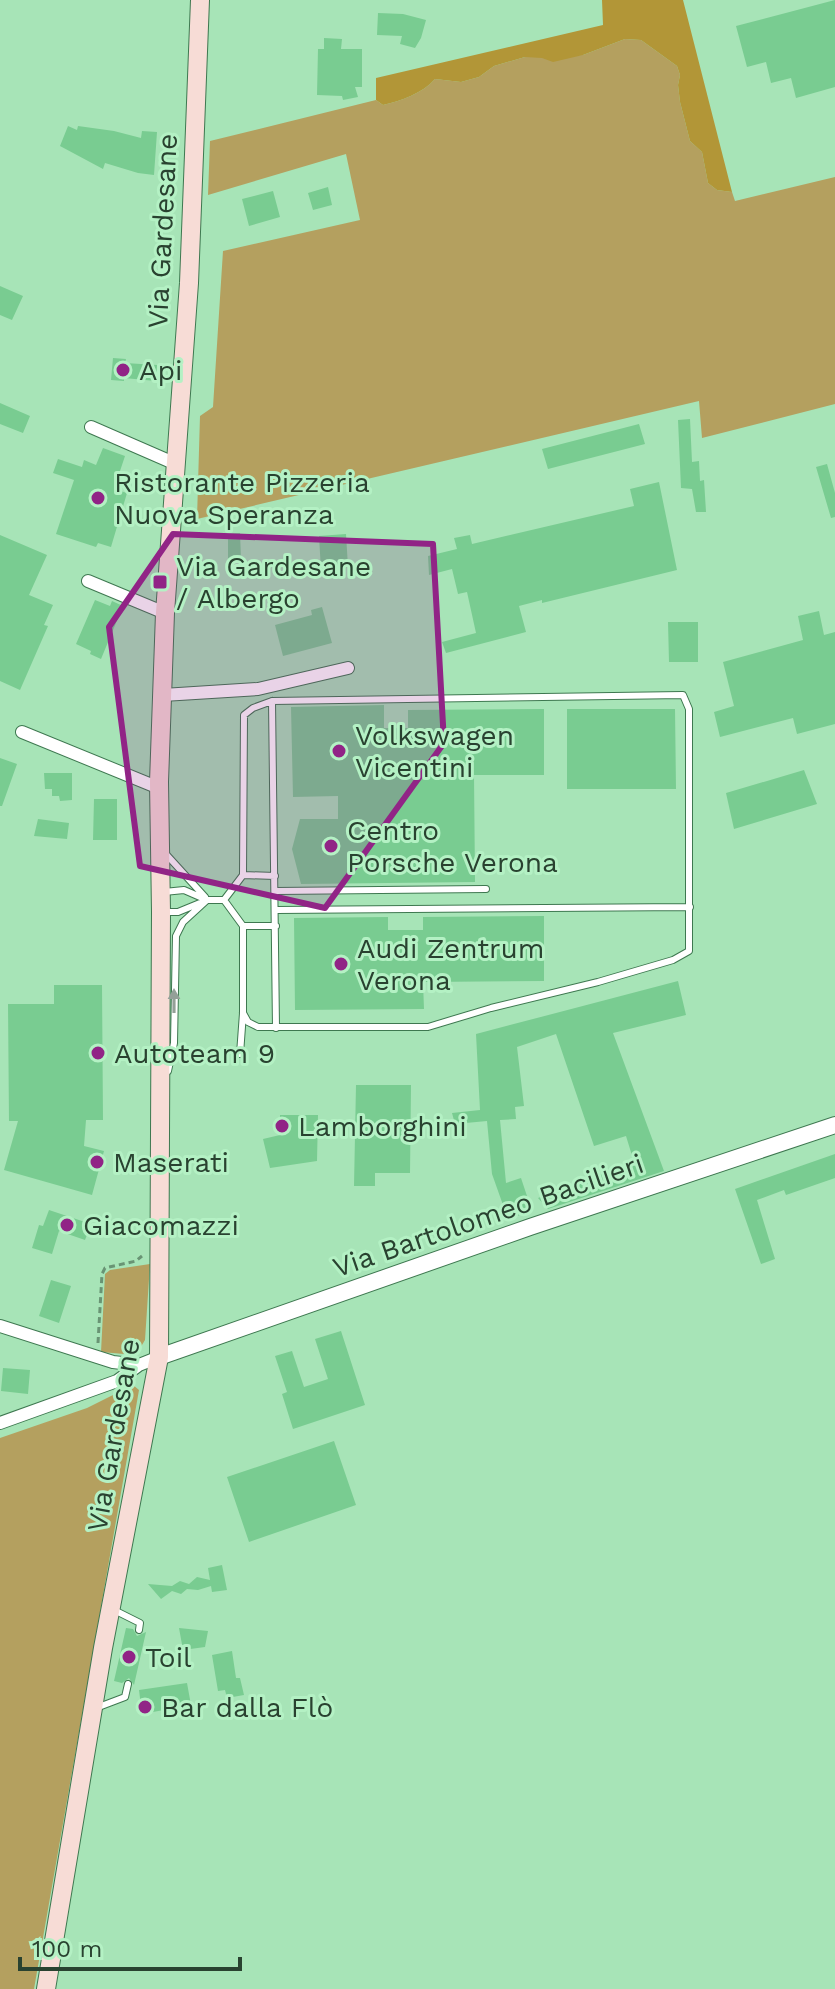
<svg xmlns="http://www.w3.org/2000/svg" width="835" height="1989" font-family="'Work Sans',sans-serif">
  <rect width="100%" height="100%" fill="#a7e4b7"/>
  <path fill="#b4a05f" d="M625,39L641,40L677,66L680,75L678,85L680,102L690,141L702,152L708,183L717,190L732,192L735,201L835,177V404L702,438L699,401L197,519L200,416L213,407L223,251L360,220L346,154L208,195L210,141L376,100L383,105C401,101 423,93 435,79L461,82L479,77L494,66L525,57L583,55Z
    M150,1264L145,1340L139,1350L124,1354L101,1352L105,1274L110,1270Z
    M133,1385L139,1390L34,1989H0V1438L87,1408Z"/>
  <path fill="#b29637" d="M602,0H683L732,192L717,190L708,183L702,152L690,141L680,102L678,85L680,75L677,66L641,40L625,39L583,55L553,62L542,58L525,57L494,66L479,77L461,82L435,79C423,93 401,101 383,105L376,100V78L603,25Z"/>
  <path fill="#79cc91" d="M835,0V87L796,98L791,78L771,83L766,62L747,67L736,26Z
    M378,13L403,14L426,20L421,38L415,48L400,44L402,36L377,35Z
    M324,38L342,39L341,49H362V87H355L358,97L343,100L342,96L317,95L318,49H324Z
    M68,126L77,130L78,126L114,131L141,138L142,131L157,132L154,175L138,173L105,163L103,169L60,146Z
    M328,187L332,205L313,210L308,193Z
    M273,191L280,217L249,226L242,199Z
    M0,286L23,296L12,320L0,315Z
    M113,358L126,359L125,363L157,365L156,381L124,378V381L111,380Z
    M0,403L30,416L23,433L0,424Z
    M690,419L692,462L699,461L700,481L704,480L706,512H696L692,489L681,488L678,420Z
    M639,424L645,444L548,469L542,449Z
    M103,448L125,456L114,489L127,493L111,547L98,543L96,547L56,534L74,480L53,473L58,459L82,467L84,460L96,465Z
    M827,464L835,493V517L831,518L816,467Z
    M659,482L677,570L542,603V600L519,606L526,632L446,653L442,642L476,633L467,592L458,594L452,569L429,575L428,556L457,549L454,538L470,535L472,544L634,506L630,489Z
    M240,533L241,559H228V534Z
    M346,534L348,567L338,568V576L326,578L325,570H321L319,536Z
    M0,535L47,555L29,595L53,605L44,625L48,626L20,690L0,681Z
    M95,600L110,606L112,601L123,606L101,659L90,654L91,651L76,644Z
    M322,607L332,643L283,656L275,625L312,615L311,610Z
    M819,611L824,635L835,632V724L797,734L793,718L720,737L714,712L734,706L723,662L803,640L798,616Z
    M668,622H698V662H669Z
    M384,705V728H408V710L544,709V775H474L475,882L301,884L292,849L300,819H338V796L293,797L291,707Z
    M567,709H675L676,789H567Z
    M0,758L17,764L2,806H0Z
    M804,770L817,804L734,829L726,793Z
    M44,773H72V800L60,801L59,796H52V789H45Z
    M94,799H117V840H93Z
    M38,819L69,823L67,839L34,836Z
    M544,916V981L423,982L424,1009L295,1010L294,918L388,917V930H423V917Z
    M678,981L686,1015L613,1033L664,1171L548,1209L538,1198L634,1162L626,1136L594,1146L556,1034L517,1047L524,1106L515,1107L516,1119L500,1120L506,1183L521,1178L532,1211L508,1219L492,1174L487,1121L455,1124L452,1113L480,1110L476,1034Z
    M54,985H102L103,1120H86L84,1146L104,1151L92,1195L4,1170L18,1121H9L8,1004H54Z
    M356,1085H411L410,1173H375V1186H354Z
    M280,1115H318L317,1161L270,1168L263,1139L280,1135Z
    M835,1154V1178L786,1195L784,1190L757,1200L775,1259L761,1264L735,1189Z
    M49,1210L91,1224L85,1240L59,1231L52,1254L32,1248L39,1225L43,1226Z
    M51,1280L71,1286L59,1323L39,1316Z
    M341,1331L365,1405L293,1429L282,1394L287,1392L275,1356L292,1351L304,1387L328,1379L315,1339Z
    M3,1368L30,1370L28,1394L1,1391Z
    M334,1441L356,1505L249,1542L227,1477Z
    M222,1565L227,1590L212,1592L211,1586L198,1590L187,1589L181,1594L172,1591L161,1599L148,1584L172,1586L180,1581L189,1584L197,1577L210,1580L208,1568Z
    M126,1628L133,1629L137,1636L146,1632L134,1685L129,1678L122,1683L114,1681Z
    M179,1628L208,1631L205,1647L183,1650Z
    M232,1651L236,1678H240L244,1695L227,1698L225,1690L218,1691L212,1655Z
    M187,1683L191,1705L142,1714L139,1690Z"/>
  <g fill="none" stroke-linecap="round" stroke-linejoin="round">
    <defs>
      <path id="service" d="M164,852L205,897
        M243,875L275,876
        M275,891L486,889
        M164,892L184,890L207,900H224L243,926V1013L240,1054
        M224,900L243,875L244,715L253,708L272,701L276,1028
        M276,910L690,907
        M165,912H178L200,903
        M243,926H276
        M243,1013L248,1022L258,1027H428L491,1008L598,982L673,960L689,951V709L683,695L272,701
        M168,1071L174,1043L176,936L183,922L207,900
        M114,1610L140,1623L139,1630
        M96,1708L125,1697L128,1684"/>
      <path id="minor" d="M91,427L176,464
        M88,581L165,613
        M163,695L258,689L348,668
        M22,732L159,788
        M0,1326L113,1362L139,1365L159,1357
        M0,1423L117,1381L139,1365"/>
      <path id="tertiary" d="M159,1357L530,1227L835,1125"/>
      <path id="secondary" d="M46,1989L103,1648L159,1357L161,912L159,782L165,613L189,283L200,0"/>
    </defs>
    <use href="#service" stroke="#3e7850" stroke-width="8"/>
    <use href="#minor" stroke="#3e7850" stroke-width="14"/>
    <use href="#tertiary" stroke="#3e7850" stroke-width="18"/>
    <use href="#secondary" stroke="#3e7850" stroke-width="20"/>
    <path stroke="#699474" stroke-width="3" stroke-dasharray="6 4" stroke-linecap="butt" d="M98,1343L102,1274L105,1268L136,1261L142,1256"/>
    <use href="#service" stroke="#fff" stroke-width="6"/>
    <use href="#minor" stroke="#fff" stroke-width="12"/>
    <use href="#tertiary" stroke="#fff" stroke-width="16"/>
    <use href="#secondary" stroke="#f7dcd6" stroke-width="18"/>
  </g>
  <defs><path id="oneway-solid" d="M-6-.8H1V-3.2L6.5 0L1 3.2V.8H-6Z" transform="scale(2)"/></defs>
  <use fill="#94a098" href="#oneway-solid" transform="translate(174 1001) rotate(-90)"/>
  <path fill="#912486" fill-opacity="0.2" stroke="#912486" stroke-width="6" stroke-linejoin="round" d="M173,534L433,544L444,743L325,908L140,866L109,627Z"/>
  <g fill="#912486" stroke="#b4f1c4" stroke-width="3">
    <circle cx="123" cy="370" r="8"/>
    <circle cx="98" cy="498" r="8"/>
    <rect x="152" y="574" width="16" height="16" rx="4"/>
    <circle cx="339" cy="751" r="8"/>
    <circle cx="331" cy="846" r="8"/>
    <circle cx="341" cy="964" r="8"/>
    <circle cx="98" cy="1053" r="8"/>
    <circle cx="282" cy="1126" r="8"/>
    <circle cx="97" cy="1162" r="8"/>
    <circle cx="67" cy="1225" r="8"/>
    <circle cx="129" cy="1657" r="8"/>
    <circle cx="145" cy="1707" r="8"/>
  </g>
  <g text-anchor="middle" stroke-width="6" stroke-linejoin="round" paint-order="stroke">
    <g font-size="28" fill="#294230" stroke="#b4f1c4">
      <text transform="translate(162 231) rotate(-87)" y="10">Via Gardesane</text>
      <text transform="translate(488 1215) rotate(-19)" y="10">Via Bartolomeo Bacilieri</text>
      <text transform="translate(113 1435) rotate(-80)" y="10">Via Gardesane</text>
    </g>
    <g font-size="28" fill="#294230" stroke="#b4f1c4" text-anchor="start">
      <text x="139" y="380">Api</text>
      <text x="114" y="492">Ristorante Pizzeria<tspan x="114" dy="32">Nuova Speranza</tspan></text>
      <text x="176" y="576">Via Gardesane<tspan x="176" dy="32">/ Albergo</tspan></text>
      <text x="355" y="745">Volkswagen<tspan x="355" dy="32">Vicentini</tspan></text>
      <text x="347" y="840">Centro<tspan x="347" dy="32">Porsche Verona</tspan></text>
      <text x="357" y="958">Audi Zentrum<tspan x="357" dy="32">Verona</tspan></text>
      <text x="114" y="1063">Autoteam 9</text>
      <text x="298" y="1136">Lamborghini</text>
      <text x="113" y="1172">Maserati</text>
      <text x="83" y="1235">Giacomazzi</text>
      <text x="145" y="1667">Toil</text>
      <text x="161" y="1717">Bar dalla Flò</text>
    </g>
  </g>
  <path d="M20 1957v12h220v-12" fill="none" stroke="#294230" stroke-width="4"/>
  <text x="32" y="1957" font-size="24" fill="#294230" stroke="#b4f1c4" stroke-width="6" paint-order="stroke">100 m</text>
</svg>
